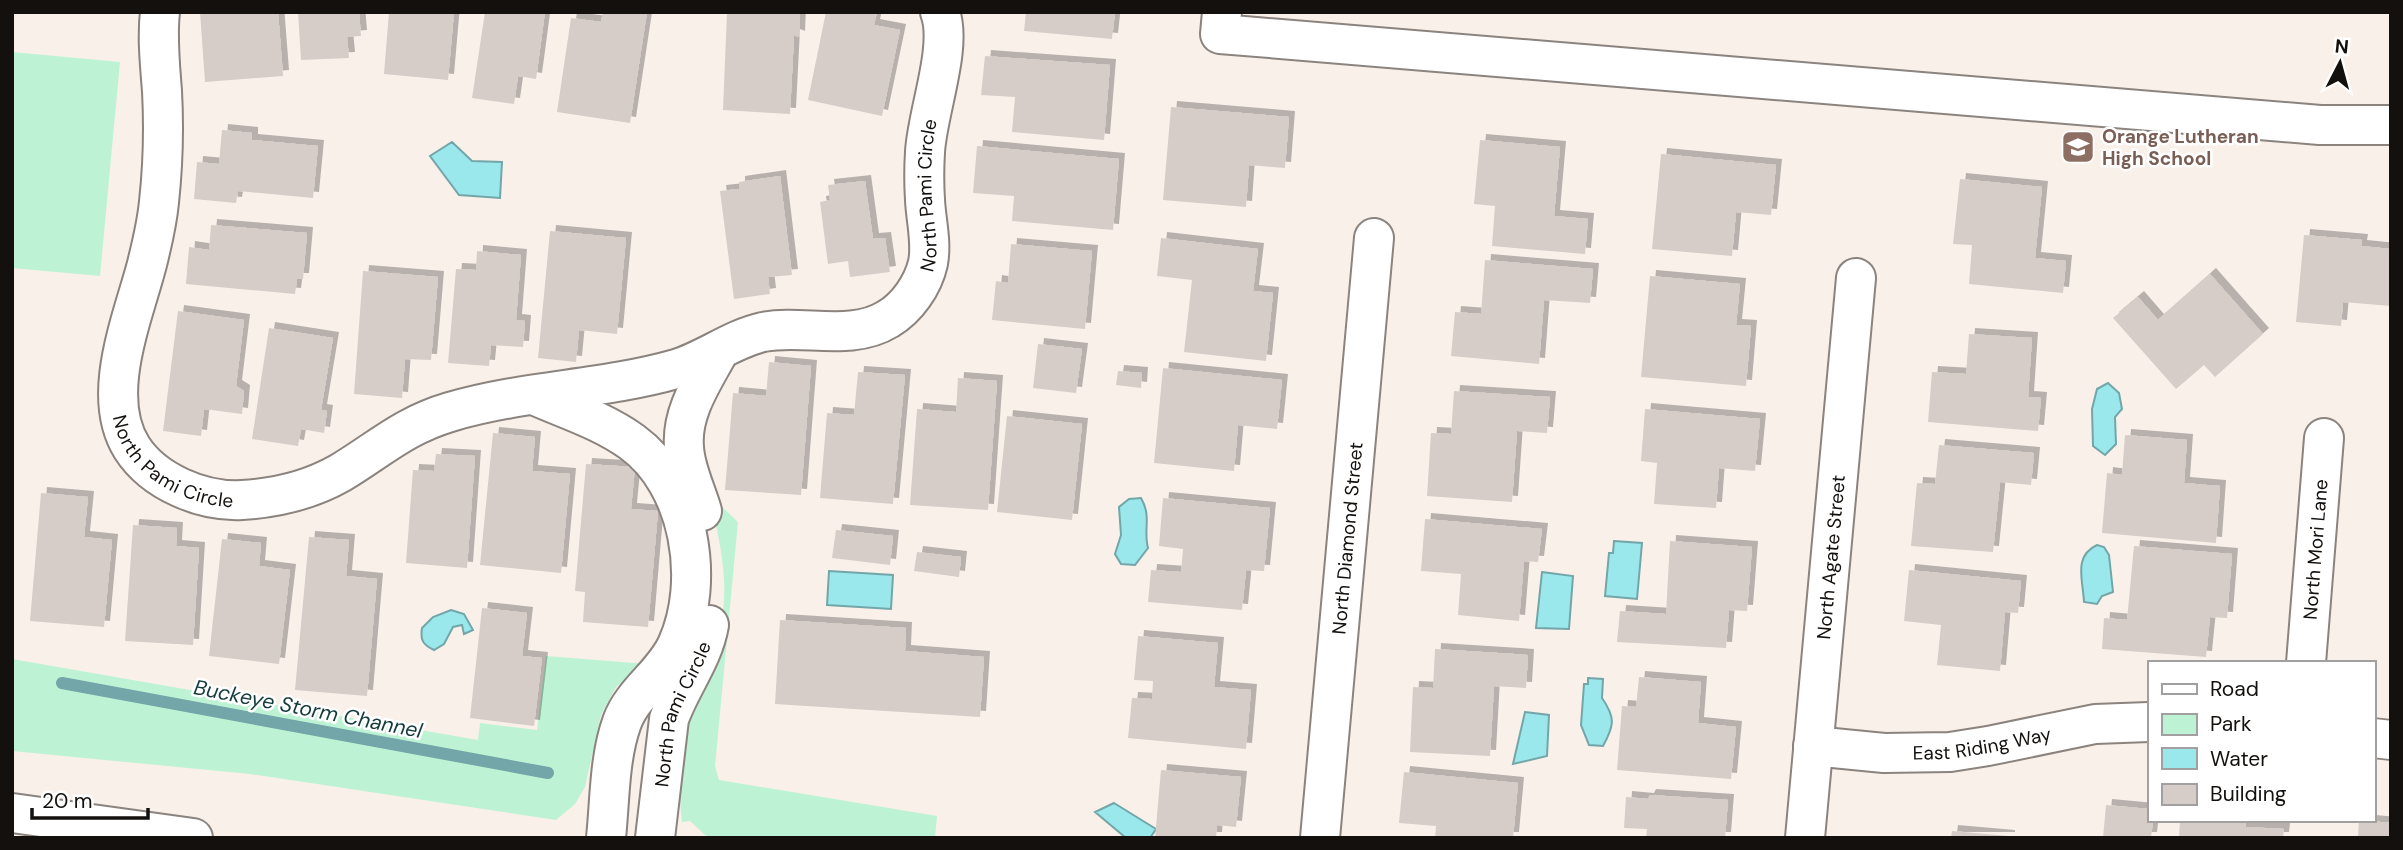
<svg xmlns="http://www.w3.org/2000/svg" width="2403" height="850" font-family="'DM Sans',sans-serif">
  <defs>
    <filter id="shadow"><feDropShadow dx="6" dy="-6" stdDeviation="0" flood-color="#0004"/></filter>
  </defs>
  <rect width="100%" height="100%" fill="#f9f0ea"/>
  <path fill="#bdf3d4" d="M12,52L120,62L100,276L12,268Z
    M718,503L738,522L715,766L719,780L937,816L935,838H712L705,835L690,821L682,822C678,787 678,749 688,715C697,685 714,655 721,624C729,585 721,546 712,508Z
    M546,656L647,664L616,687L601,715L585,787L575,804L556,820L250,774L12,751V659L478,740L480,723L537,730Z"/>
  <path fill="#9ae7ec" stroke="#72a6a9" stroke-width="2" d="M452,142L472,161L502,162L500,198L459,195L430,156Z
    M2108,383L2119,393L2122,409L2115,417L2116,444L2105,455L2093,446L2092,409L2097,389Z
    M1141,498C1152,517 1143,529 1148,548L1135,565L1121,564L1115,554L1121,535L1119,507L1129,499Z
    M1614,541L1642,543L1637,599L1605,596L1609,553H1613Z
    M2097,545L2104,547L2109,555L2113,592L2102,596L2097,604L2084,602C2083,580 2073,556 2097,545Z
    M829,571L893,575L891,609L827,605Z
    M1542,572L1573,576L1569,629L1536,628Z
    M451,610L464,614L473,630L464,634L462,625L453,627L444,644L434,650C423,645 420,640 422,628L433,617Z
    M1588,678L1603,679L1602,698C1616,718 1614,726 1603,746L1589,745L1581,725L1584,684H1588Z
    M1525,712L1549,715L1547,756L1513,764Z
    M1114,803L1156,829L1150,838H1126L1095,812Z"/>
  <g fill="none" stroke-linecap="round" stroke-linejoin="round">
    <path stroke="#72a6a9" stroke-width="12" d="M62,683L548,773"/>
  </g>
  <path fill="#d6cdc8" filter="url(#shadow)" d="M200,12H278L283,76L205,82Z
    M298,12H359L361,36L347,37L349,58L301,60Z
    M389,12H454L448,80L384,74Z
    M485,12H545L536,79L518,76L514,104L472,98Z
    M603,12H647L630,123L557,112L571,18L601,22Z
    M727,12L800,13L799,37L794,35L790,114L723,110Z
    M826,12H877L874,25L900,30L882,116L808,100Z
    M1026,12H1115L1112,39L1024,31Z
    M985,56L1110,65L1104,140L1012,132L1015,97L981,95Z
    M1171,107L1289,117L1285,168L1249,165L1246,207L1163,200Z
    M222,130L252,133V140L318,146L313,198L238,191L236,203L194,199L197,162L219,164Z
    M1480,140L1560,147L1554,216L1588,219L1585,254L1492,246L1495,206L1474,204Z
    M977,146L1119,159L1113,230L1012,221L1014,196L973,193Z
    M1661,154L1776,165L1771,215L1736,212L1732,256L1652,249Z
    M780,176L792,275L768,277L770,294L734,299L720,191L739,189V182Z
    M1960,179L2042,187L2035,258L2066,261L2063,293L1969,284L1972,245L1953,244Z
    M865,181L873,239L885,238L890,272L850,277L848,261L828,264L820,202L830,200L828,185Z
    M211,225L307,233L303,279H297L295,294L186,284L189,247L209,250Z
    M550,231L626,238L617,334L579,330L576,362L538,358Z
    M2304,235L2362,240L2361,246L2391,249V306L2343,302L2341,326L2296,322Z
    M1161,238L1258,249L1253,291L1273,293L1266,361L1184,352L1192,280L1157,276Z
    M1011,244L1092,251L1085,329L992,320L996,281L1008,283Z
    M477,251L521,255L516,320L525,321L523,347L491,345L489,366L448,363L456,269L476,270Z
    M1485,260L1593,269L1590,303L1544,300L1539,364L1451,356L1455,312L1481,314Z
    M363,271L438,277L431,360L405,359L402,398L354,394Z
    M2210,274L2263,334L2215,377L2204,365L2176,389L2113,318L2138,297L2158,320Z
    M1650,276L1740,284L1736,325L1751,326L1746,386L1641,377Z
    M178,311L244,320L236,386L244,391L242,414L204,409L201,436L163,431Z
    M269,328L333,338L321,410L327,411L324,433L301,429L298,446L252,439Z
    M1969,334L2032,338L2028,397L2041,398L2038,431L1928,422L1932,372L1966,374Z
    M1038,344L1082,349L1076,393L1033,388Z
    M769,362L811,366L801,495L725,490L733,393L766,396Z
    M1163,368L1282,380L1277,429L1238,425L1234,471L1154,463Z
    M1118,371L1142,373L1141,388L1116,385Z
    M858,372L905,375L893,504L820,498L827,413L854,415Z
    M958,378L997,381L988,510L910,505L917,409L956,412Z
    M1454,391L1550,397L1547,433L1517,431L1512,502L1427,496L1431,433L1451,434Z
    M1645,409L1760,419L1755,471L1719,468L1716,508L1654,504L1657,463L1641,461Z
    M1007,416L1082,424L1072,520L997,512Z
    M493,433L535,437L532,471L570,474L561,573L480,565Z
    M2125,435L2187,440L2184,483L2220,486L2216,543L2102,533L2107,473L2122,475Z
    M1939,445L2034,453L2031,485L2000,482L1993,552L1911,546L1917,483L1935,484Z
    M436,454L475,456L467,568L406,563L413,470L434,471Z
    M586,464L635,467L631,509L658,511L648,627L583,622L585,592L575,591Z
    M41,493L88,497L84,537L112,540L104,627L30,621Z
    M1163,498L1270,508L1264,571L1246,570L1242,610L1148,602L1151,570L1181,572L1183,549L1159,546Z
    M1425,519L1542,529L1538,562L1524,561L1519,621L1458,615L1461,574L1421,571Z
    M133,525L177,528L176,546L199,548L193,645L125,641Z
    M836,530L893,536L890,565L832,558Z
    M309,537L349,540L346,576L377,579L367,696L295,690Z
    M222,539L261,543L259,566L290,570L279,664L209,656Z
    M1670,541L1752,547L1747,611L1729,610L1726,648L1617,642L1620,611L1666,614Z
    M2134,546L2232,554L2227,618L2210,617L2206,657L2102,649L2104,618L2127,620Z
    M917,552L961,557L959,577L914,571Z
    M1909,570L2021,581L2018,613L2005,612L2000,671L1937,665L1941,625L1904,621Z
    M482,608L527,613L522,656L542,658L534,726L470,718Z
    M780,620L906,628L905,651L984,657L980,717L775,704Z
    M1138,636L1218,643L1214,687L1251,690L1246,749L1128,738L1132,698L1152,699L1153,681L1134,680Z
    M1435,649L1528,655L1526,688L1494,686L1490,756L1410,752L1413,687L1433,688Z
    M1639,677L1701,682L1698,723L1736,727L1731,779L1617,770L1622,706L1636,707Z
    M1161,770L1241,777L1236,827L1217,825L1216,838H1155Z
    M1404,772L1518,783L1513,838H1435L1436,826L1399,823Z
    M1650,795L1728,800L1725,838H1646L1647,829L1624,828L1626,797L1648,799Z
    M2106,805L2149,809V820H2153L2151,838H2103Z
    M2180,820H2246V827L2284,829L2283,838H2179Z
    M2359,820L2391,823V838H2358Z
    M1952,831L2009,836V838H1951Z"/>
  <g fill="none" stroke-linecap="round" stroke-linejoin="round">
    <defs>
      <g id="minor">
        <path id="s1" d="M160,12C157,38 160,65 162,91C164,128 163,165 159,202C157,223 152,244 147,264C133,318 99,396 132,448C154,482 202,502 242,500C276,498 310,490 340,473C380,449 403,426 450,412C524,390 602,390 676,369C706,360 732,339 763,332C803,324 851,342 888,319C907,308 923,285 928,263C932,242 926,221 925,200C924,184 924,168 925,152C927,113 953,47 940,12"/>
        <path d="M1222,12L1220,34L2320,125H2391"/>
        <path d="M536,396C568,410 603,421 632,442C690,484 706,581 677,645C664,674 633,692 622,722C609,758 610,800 606,838"/>
        <path d="M702,511C696,490 685,469 684,447C681,412 703,381 719,351"/>
        <path id="s2" d="M2306,663L2324,438"/>
        <path d="M2373,738L2391,740"/>
        <path id="s3" d="M1813,746L1884,753L1950,752L1988,746L2095,724L2149,722"/>
        <path d="M12,813L193,838"/>
        <path id="s4" d="M655,838L669,719C680,687 703,659 709,625"/>
        <path id="s5" d="M1320,838L1374,238"/>
        <path id="s6" d="M1805,838L1856,278"/>
      </g>
    </defs>
    <use href="#minor" stroke="#8b837e" stroke-width="42"/>
    <use href="#minor" stroke="#fff" stroke-width="38"/>
  </g>
  <defs>
    <symbol id="school-square" viewBox="-11 -11 22 22"><rect x="-9" y="-9" width="18" height="18" rx="4" fill="#8d6e63" stroke="#fff"/><path d="M0-5L7-2L0 1L-7-2ZM-4 1L0 2.5L4 1V4Q0 6-4 4Z" fill="#fff"/></symbol>
  </defs>
  <g fill-rule="evenodd">
    <use href="#school-square" x="2059" y="128" width="38" height="38"/>
  </g>
  <g text-anchor="middle" stroke-width="5" stroke-linejoin="round" paint-order="stroke">
    <g font-size="19" font-weight="bold" fill="#785e54" stroke="#fff" text-anchor="start">
      <text x="2102" y="143">Orange Lutheran<tspan x="2102" dy="22">High School</tspan></text>
    </g>
    <g font-size="19" fill="#13100e" stroke="#fff">
      <text dy="7" stroke="none"><textPath href="#s1" startOffset="1390">North Pami Circle</textPath></text>
      <text dy="7" stroke="none"><textPath href="#s1" startOffset="485">North Pami Circle</textPath></text>
      <text dy="7" stroke="none"><textPath href="#s5" startOffset="301">North Diamond Street</textPath></text>
      <text dy="7" stroke="none"><textPath href="#s2" startOffset="114">North Mori Lane</textPath></text>
      <text dy="7" stroke="none"><textPath href="#s6" startOffset="282">North Agate Street</textPath></text>
      <text dy="7" stroke="none"><textPath href="#s4" startOffset="128">North Pami Circle</textPath></text>
      <text dy="7" stroke="none"><textPath href="#s3" startOffset="170">East Riding Way</textPath></text>
    </g>
    <g font-size="21" font-style="italic" fill="#153b3d" stroke="#fff">
      <text transform="translate(308 709) rotate(11)" y="7">Buckeye Storm Channel</text>
    </g>
  </g>
  <rect width="2403" height="850" fill="none" stroke="#13100e" stroke-width="28"/>
  <rect x="2148" y="661" width="228" height="161" fill="#ffffff" stroke="#a19f9f" stroke-width="2"/>
  <rect x="2162" y="684" width="35" height="10" fill="#ffffff" stroke="#a19f9f" stroke-width="2"/>
  <text x="2210" y="696" font-size="21" fill="#13100e">Road</text>
  <rect x="2162" y="714" width="35" height="21" fill="#bdf3d4" stroke="#a19f9f" stroke-width="2"/>
  <text x="2210" y="731" font-size="21" fill="#13100e">Park</text>
  <rect x="2162" y="748" width="35" height="21" fill="#9ae7ec" stroke="#a19f9f" stroke-width="2"/>
  <text x="2210" y="766" font-size="21" fill="#13100e">Water</text>
  <rect x="2162" y="784" width="35" height="21" fill="#d6cdc8" stroke="#a19f9f" stroke-width="2"/>
  <text x="2210" y="801" font-size="21" fill="#13100e">Building</text>
  <g transform="translate(2340 63) rotate(6)" stroke="#ffffff" stroke-width="5" paint-order="stroke">
  <path d="M0-5L12 26L0 18L-12 26Z" fill="#13100e"/>
  <text y="-10" font-size="19" font-weight="bold" text-anchor="middle" fill="#13100e">N</text>
  </g>
  <path d="M32 808v10h116v-10" fill="none" stroke="#13100e" stroke-width="3.5"/>
  <text x="42" y="808" font-size="21" fill="#13100e" stroke="#ffffff" stroke-width="5" paint-order="stroke">20 m</text>
</svg>
